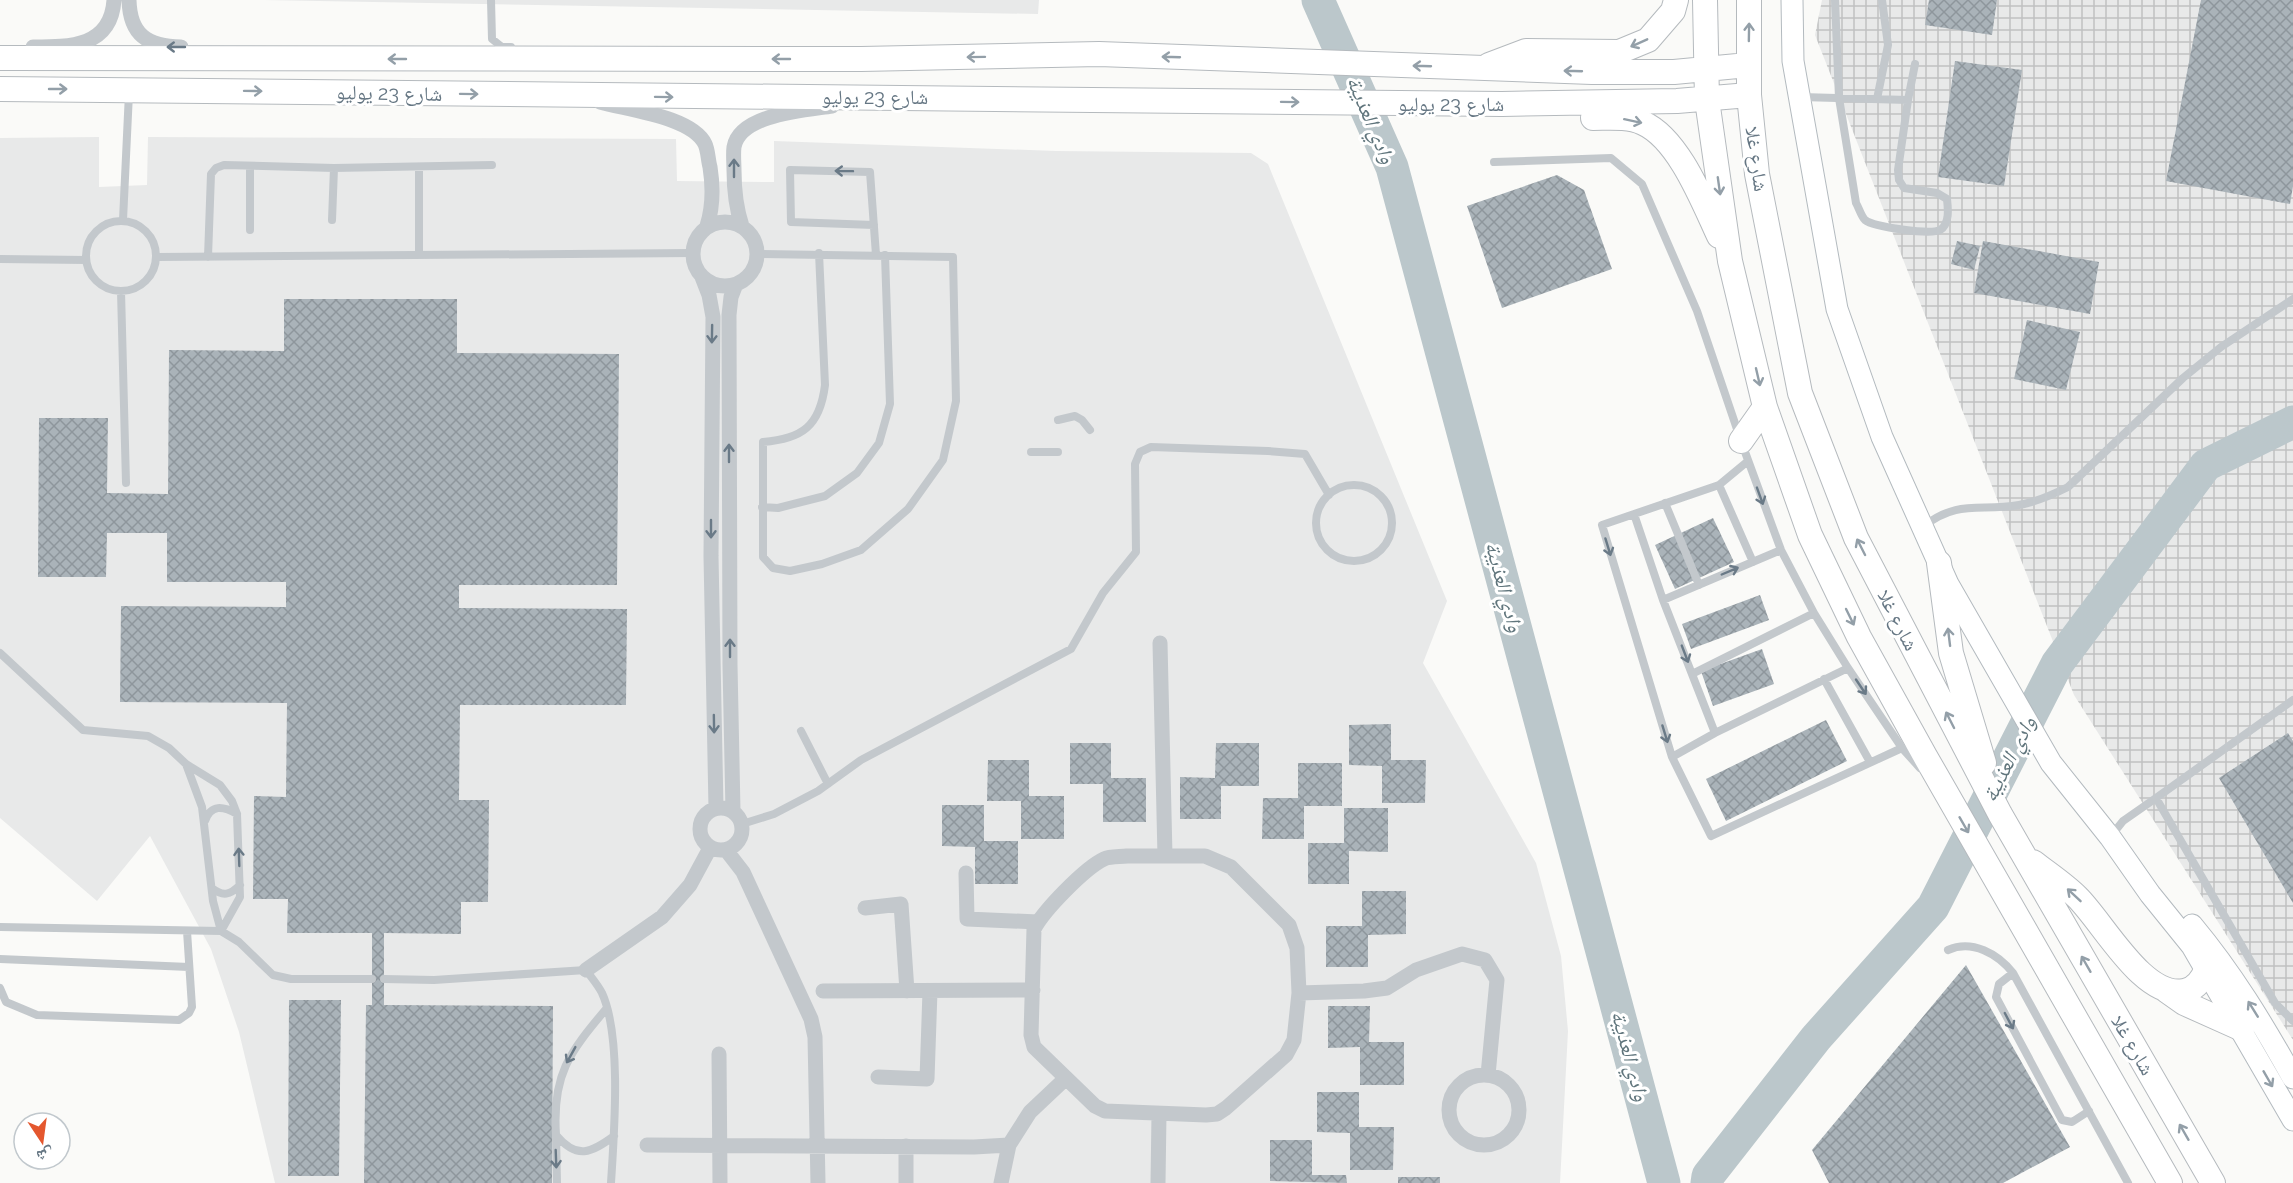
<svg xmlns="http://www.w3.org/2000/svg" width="2293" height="1183" font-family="Raleway,'Noto Naskh Arabic',sans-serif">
  <defs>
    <pattern id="industrial-grid" width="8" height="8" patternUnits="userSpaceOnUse" patternTransform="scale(1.5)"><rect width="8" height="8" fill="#e8e9e9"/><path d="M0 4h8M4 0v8" fill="none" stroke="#c0c1c2"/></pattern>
    <pattern id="building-cross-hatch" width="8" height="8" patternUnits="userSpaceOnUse" patternTransform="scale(1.5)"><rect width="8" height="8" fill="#aab3b9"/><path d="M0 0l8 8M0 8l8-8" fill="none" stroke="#8e969c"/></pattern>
  </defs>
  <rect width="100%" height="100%" fill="#fafaf8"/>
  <path fill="#e8e9e9" d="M264,0H1039L1038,14Z
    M99,137V187L147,185L148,137L676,139L677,181L774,182V141L1056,151L1251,153L1268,164L1447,601L1423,663L1536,863L1561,956L1568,1031L1560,1183H275L239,1032L211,949L150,836L97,901L0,818V138Z"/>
  <path fill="url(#industrial-grid)" d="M1822,0H2293V1040L2074,695L1815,35Z"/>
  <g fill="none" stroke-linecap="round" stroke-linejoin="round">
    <path stroke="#bbc7cb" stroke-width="33" d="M1318,0L1392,167L1664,1183
      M1707,1183L1708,1176L1816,1038L1933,907L2057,664L2206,465L2293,422"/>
  </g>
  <path fill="url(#building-cross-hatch)" d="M1929,0H1997L1992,35L1925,25Z
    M2201,0H2293V186L2290,204L2166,181Z
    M1955,61L2022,70L2004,186L1938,177Z
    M1557,175L1584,190L1612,269L1502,308L1467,206Z
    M1957,241L1980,246L1974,270L1951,264Z
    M1983,241L2099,262L2090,314L1974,293Z
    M284,299H457V353L619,354L617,585H459V608L627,609L626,705H460L459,800H489L488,902H461V934L384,933V1005L553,1006L552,1183H364L366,1005H372V933H287L288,899H253L254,796L286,797L287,703L120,702L121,606L286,607V582H167V533H107L106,577H38L39,418H108L107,493L168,494L169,350L284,351Z
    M2027,320L2080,332L2066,390L2014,379Z
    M1713,518L1734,562L1675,589L1655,545Z
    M1760,595L1769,620L1691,649L1682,624Z
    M1762,649L1774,684L1713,706L1701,671Z
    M1826,720L1847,761L1726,821L1706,779Z
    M1391,724V760H1426L1425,803H1382V766L1349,765V725Z
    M2288,733L2293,741V903L2219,778Z
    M1070,743H1111V778H1146V822H1103V784H1070Z
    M1216,743H1259V786H1221V819H1180V777L1215,778Z
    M988,760H1029V796H1064V839H1021V801H987Z
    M1298,763H1342V806H1304V839H1262L1263,798H1298Z
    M942,805H984V841H1018V884H975V847L942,846Z
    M1344,808H1388V852L1349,851V884H1308V843H1344Z
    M1362,891H1406V934L1368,935V967H1326V926H1362Z
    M1966,965L2070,1147L2003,1183H1829L1812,1150Z
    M289,1000H341L339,1176H288Z
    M1328,1006H1370L1369,1042H1404V1085H1360V1047L1328,1048Z
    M1317,1092H1359V1127H1394L1393,1170H1350V1133L1317,1132Z
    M1270,1140H1312V1175H1346L1347,1183L1270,1181Z
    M1398,1177H1440V1183H1398Z"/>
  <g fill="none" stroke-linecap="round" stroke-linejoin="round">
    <defs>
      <path id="secondary" d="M1792,0L1793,61L1837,309L1882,437L1948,584L2051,763L2110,837L2150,894L2192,946L2293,1120
        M2192,925C2232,973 2263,1024 2293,1078"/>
      <path id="primary" d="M1705,0L1707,100L1730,261L1765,407L1810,535L1859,637L1925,756L2170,1183
        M1749,0V95L1757,174L1800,393L1856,538L2000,814L2213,1183
        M0,58L861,59L1099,54L1592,72H1674L1748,65
        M1489,65L1526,51L1619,52L1648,40L1673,11L1676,0
        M0,89L1502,104L1677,101L1749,95
        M1593,118C1609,118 1628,116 1643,123C1679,139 1703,202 1719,236
        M1741,441L1765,407
        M1939,563L1951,653L1984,763
        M2033,862C2047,873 2064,884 2077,897C2103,922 2143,999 2184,991C2196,989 2202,980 2206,970
        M2167,991L2184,1003L2242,1029"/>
    </defs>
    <use href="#secondary" stroke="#b3babf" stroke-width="23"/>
    <use href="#primary" stroke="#b5babe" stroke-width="26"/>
    <path stroke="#c3c8cc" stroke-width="8" d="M491,0L492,39L502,47H511
      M1835,0L1839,98L1856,203C1859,208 1861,216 1865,220C1874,227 1930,235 1940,230C1950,224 1948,208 1947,199L1937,193L1904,188L1899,180L1898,170L1908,100L1915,64
      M1801,97L1908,100
      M1877,99L1888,45L1882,0
      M1494,162L1611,158L1642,184L1697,311L1741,441L1781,550L1814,613L1848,668L1902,748L1920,768
      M419,167V255
      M123,220L129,93
      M332,220L334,168
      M86 256a35 35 0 1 1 70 0a35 35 0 1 1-70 0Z
      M874,225L791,222L790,170L870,172L876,255
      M250,230V168
      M757,254L953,257L956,401L943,460L908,509L861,550L822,564L790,571L773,568L763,557V442C802,439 820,426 825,385L819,253
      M157,257L692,253
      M208,257L211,174L216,168L224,165L334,168L492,165
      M0,259L86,260
      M121,291L126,483
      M1058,420L1075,416L1082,420L1090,430
      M1031,452H1058
      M1719,485L1753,562
      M1316 523a38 38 0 1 1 76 0a38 38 0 1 1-76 0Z
      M1665,503L1699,585
      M762,507L778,508L825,496L857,473L879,443L890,404L885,255
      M1634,514L1663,600L1781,550
      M1924,526C1959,499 1980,512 2019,505C2037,502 2052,495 2068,487L2183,378L2221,347L2293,299
      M1663,600L1715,733
      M0,653L83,730L148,736L169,748L186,764L220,785L232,801L237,814L240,897L221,931
      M1848,668L1715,733L1672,757L1711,836L1902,748
      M1692,674L1814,613
      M1824,679L1870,762
      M801,731L828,784
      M1672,757L1602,525L1719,485L1748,461
      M186,764L202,807L213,901L221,931
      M2156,798L2293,700
      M205,821C211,804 223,806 237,814
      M742,824L774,814L818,791L861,760L1071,649L1103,593L1136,552L1135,464L1140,452L1151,447L1268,451L1305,454L1329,495
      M2111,836L2123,821L2156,798L2275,1003L2293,1021
      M212,888C223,897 230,895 240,885
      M0,927L221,931L239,942L273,975L291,979H372
      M1948,950C1972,939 1998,954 2013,973L2128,1183
      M0,959L189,967
      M2013,973L1999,984L1996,997L2062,1120L2072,1122L2089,1111
      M384,979L434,980L586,970C591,977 598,985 602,993C622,1037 614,1134 611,1183
      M0,988L6,1002L37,1015L179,1020L189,1013L192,1007L187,931
      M606,1009C569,1053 552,1075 556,1135C577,1160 591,1153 614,1136
      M556,1135L557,1183"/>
    <path stroke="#c3c8cc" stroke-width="15" d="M129,0C130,35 147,46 181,47
      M33,47C70,47 111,47 114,0
      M600,102C629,110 692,117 705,144C708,150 708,160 710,167C713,186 713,207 707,226
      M693 254a32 32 0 1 1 64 0a32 32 0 1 1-64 0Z
      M742,226C736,208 734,189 734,170C734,163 733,154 734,147C740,114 806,110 832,106
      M702,277L709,295L713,317L711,556L716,808
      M1160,643L1165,856
      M700 829a21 21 0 1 1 42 0a21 21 0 1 1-42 0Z
      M733,811L730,665L729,315L731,297L736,284
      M726,850L743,872L811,1019L815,1037L818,1183
      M1127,856H1205L1231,867L1289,925L1297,948L1299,993L1294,1040L1286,1055L1226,1108L1217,1114L1206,1115L1105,1111L1095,1106L1034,1047L1031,1035L1034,929C1044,910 1085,868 1104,859C1110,856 1120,857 1127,856Z
      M966,873L967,919L1038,922
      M865,908L901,904L907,991
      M586,970L662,917L690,885L710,848
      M823,991L1033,990
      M1299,993L1364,991L1387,988L1416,970L1462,954L1485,960L1497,980L1488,1075
      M719,1054L720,1183
      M1449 1110a35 35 0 1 1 70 0a35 35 0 1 1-70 0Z
      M878,1077L927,1079L930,991
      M647,1145L974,1147L1009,1145
      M906,1146V1183
      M1001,1183L1009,1145L1030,1112L1065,1079
      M1158,1183L1159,1114"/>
    <use href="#secondary" stroke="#fff" stroke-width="21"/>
    <use href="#primary" stroke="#fff" stroke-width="24"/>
  </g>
  <defs><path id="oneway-shaft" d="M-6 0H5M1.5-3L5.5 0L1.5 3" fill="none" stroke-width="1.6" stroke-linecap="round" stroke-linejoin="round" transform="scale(1.5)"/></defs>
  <g stroke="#939fa8">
    <use href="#oneway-shaft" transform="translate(1749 32) rotate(-89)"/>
    <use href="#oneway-shaft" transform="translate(1639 43) rotate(156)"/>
    <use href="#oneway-shaft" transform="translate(976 57) rotate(179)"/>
    <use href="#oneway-shaft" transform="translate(1171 57) rotate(-178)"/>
    <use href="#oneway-shaft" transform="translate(397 59) rotate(180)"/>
    <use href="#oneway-shaft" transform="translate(781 59) rotate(180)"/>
    <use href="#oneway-shaft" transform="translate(1422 66) rotate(-178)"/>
    <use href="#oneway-shaft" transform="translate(1573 71) rotate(-178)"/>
    <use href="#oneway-shaft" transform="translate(58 89)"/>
    <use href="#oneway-shaft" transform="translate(253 91) rotate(1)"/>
    <use href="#oneway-shaft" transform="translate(469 94) rotate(1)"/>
    <use href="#oneway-shaft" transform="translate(664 97) rotate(1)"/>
    <use href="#oneway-shaft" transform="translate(1290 102) rotate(1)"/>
    <use href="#oneway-shaft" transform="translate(1633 121) rotate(12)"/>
    <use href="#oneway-shaft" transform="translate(1719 186) rotate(82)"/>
    <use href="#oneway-shaft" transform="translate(1758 377) rotate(77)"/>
    <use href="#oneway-shaft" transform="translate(1861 547) rotate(-117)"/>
    <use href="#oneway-shaft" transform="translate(1850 617) rotate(64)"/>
    <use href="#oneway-shaft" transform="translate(1949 637) rotate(-97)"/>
    <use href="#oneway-shaft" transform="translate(1950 720) rotate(-117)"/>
    <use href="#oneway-shaft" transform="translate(1964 825) rotate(60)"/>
    <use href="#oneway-shaft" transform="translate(2074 895) rotate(-137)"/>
    <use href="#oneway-shaft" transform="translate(2086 964) rotate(-120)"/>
    <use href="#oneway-shaft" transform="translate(2253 1009) rotate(-122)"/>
    <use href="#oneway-shaft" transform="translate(2268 1079) rotate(60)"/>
    <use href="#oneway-shaft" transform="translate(2184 1132) rotate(-120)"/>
  </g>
  <g stroke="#6a7a87">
    <use href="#oneway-shaft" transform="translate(176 47) rotate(-180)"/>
    <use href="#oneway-shaft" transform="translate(734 168) rotate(-90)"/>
    <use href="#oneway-shaft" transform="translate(844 171) rotate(-179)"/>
    <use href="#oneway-shaft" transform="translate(712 334) rotate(91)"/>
    <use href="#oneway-shaft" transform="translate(729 453) rotate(-90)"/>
    <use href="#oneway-shaft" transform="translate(1760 496) rotate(70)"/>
    <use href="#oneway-shaft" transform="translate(711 529) rotate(90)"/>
    <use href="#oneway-shaft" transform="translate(1608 547) rotate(73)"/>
    <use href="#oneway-shaft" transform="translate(1730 571) rotate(-23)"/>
    <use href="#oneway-shaft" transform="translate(730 648) rotate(-90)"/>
    <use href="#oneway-shaft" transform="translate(1685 654) rotate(69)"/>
    <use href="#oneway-shaft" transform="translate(1861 687) rotate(56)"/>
    <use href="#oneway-shaft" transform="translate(714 724) rotate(89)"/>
    <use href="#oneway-shaft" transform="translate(1665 734) rotate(73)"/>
    <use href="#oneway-shaft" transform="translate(239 857) rotate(-92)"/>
    <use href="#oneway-shaft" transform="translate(2009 1021) rotate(62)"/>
    <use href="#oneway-shaft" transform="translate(571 1055) rotate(119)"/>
    <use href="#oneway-shaft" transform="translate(556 1159) rotate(88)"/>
  </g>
  <g text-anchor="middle" stroke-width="6" stroke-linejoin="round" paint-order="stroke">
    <g font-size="20" fill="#657683" stroke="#fff">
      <text transform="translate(389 93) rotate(1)" y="7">شارع 23 يوليو</text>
      <text x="875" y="104">شارع 23 يوليو</text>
      <text x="1451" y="111">شارع 23 يوليو</text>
      <text transform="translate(1757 159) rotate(82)" y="7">شارع غلا</text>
      <text transform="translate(1898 620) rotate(63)" y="7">شارع غلا</text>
      <text transform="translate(2133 1045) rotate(60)" y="7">شارع غلا</text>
    </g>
    <g font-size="21" font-style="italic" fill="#60757c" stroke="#fff">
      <text transform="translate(1371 120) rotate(67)" y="7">وادي العذيبة</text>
      <text transform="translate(1504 587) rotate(75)" y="7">وادي العذيبة</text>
      <text transform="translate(2009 759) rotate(-63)" y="7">وادي العذيبة</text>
      <text transform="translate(1630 1056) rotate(75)" y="7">وادي العذيبة</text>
    </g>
  </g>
  <g transform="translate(42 1141) rotate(167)"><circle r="28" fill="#ffffff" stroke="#c1c8cd" stroke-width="1.5"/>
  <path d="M0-4.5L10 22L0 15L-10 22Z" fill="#e4572e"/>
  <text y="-9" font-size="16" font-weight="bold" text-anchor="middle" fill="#657683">ش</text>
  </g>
</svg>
